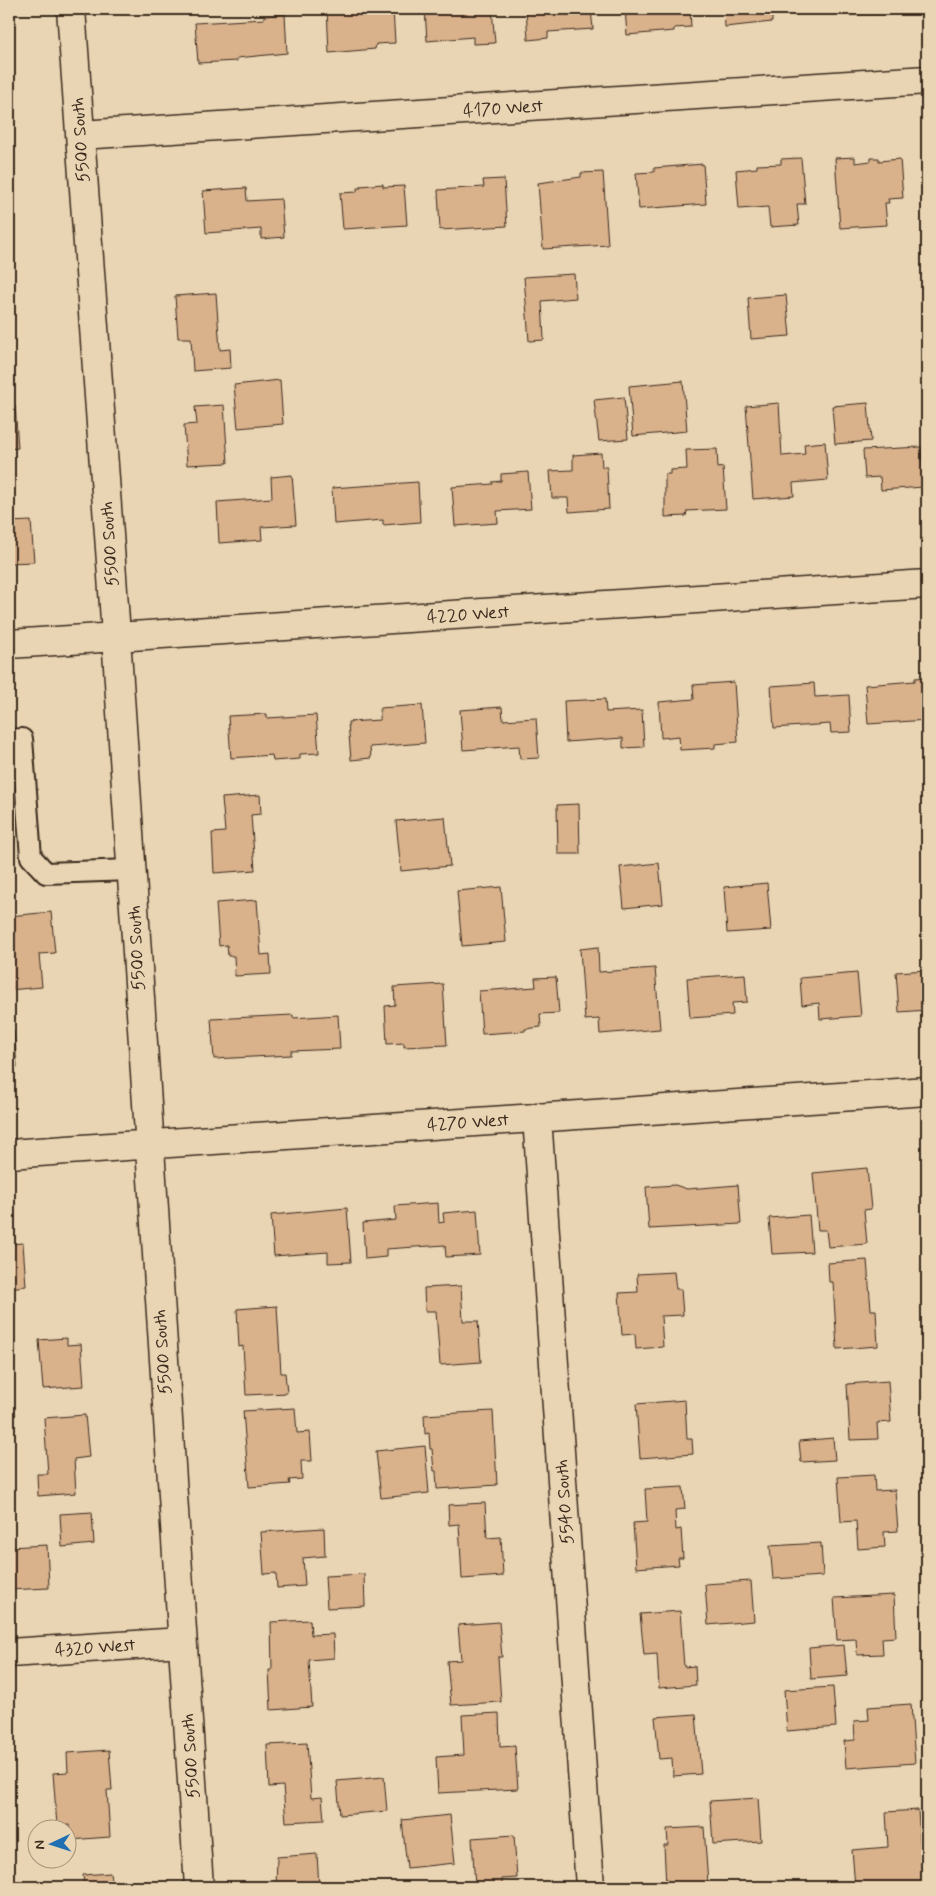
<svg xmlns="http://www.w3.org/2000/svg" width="936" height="1896" font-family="Mynerve,sans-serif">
  <rect width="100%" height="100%" fill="#e9d5b3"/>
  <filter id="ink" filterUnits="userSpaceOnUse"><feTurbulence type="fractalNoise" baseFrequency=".02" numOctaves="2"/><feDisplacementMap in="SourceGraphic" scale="10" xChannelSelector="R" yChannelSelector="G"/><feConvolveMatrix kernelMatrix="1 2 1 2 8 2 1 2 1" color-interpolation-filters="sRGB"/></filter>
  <g filter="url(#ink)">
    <path fill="#d9b18b" stroke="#3b2a1e" d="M327,9H393L395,43L376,44L375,49L329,53Z
      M425,9H492L495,43L473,44V37L427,41Z
      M526,9H591L593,29L548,32V38L528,40Z
      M625,9H690L691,27L674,28V31L627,35Z
      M724,9H791V14L772,15V22L725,27Z
      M825,9H891V14L846,15V12L825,14Z
      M285,14L287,53L237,58V61L198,63L195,23L264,19V16Z
      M855,157V163L871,161V158H879V161L900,159L903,198L888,199L889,203H885L887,225L840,228L835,158Z
      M801,158L805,204H797L799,225L770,227L768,207L739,209L736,170L757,168V165L781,164V159Z
      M703,164L706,204L639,209L636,173L654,172V168Z
      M603,172L608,245L543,249L538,183L581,177V173Z
      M504,179L507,226L440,230L438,190L484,187L483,180Z
      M383,184V187L404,186L407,225L343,229L340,193L357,192V188H361L360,186Z
      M246,188L247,201L281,199L284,237L261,239V229L206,233L203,191Z
      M9,205L13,248H9Z
      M574,274L576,298L542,301L544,340L529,341L524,277Z
      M216,293L220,350L230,349L231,368L193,371L191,338H178L175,296Z
      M786,295L790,336L751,339L748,298Z
      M9,336L13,374L9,378Z
      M280,380L283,424L238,428L234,385Z
      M683,381L687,431L633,436L629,386Z
      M624,397L628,439L599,441L594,400Z
      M779,403L782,456L805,454L804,444L825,442L828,480L793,483L794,496L753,499L746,406Z
      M868,403L871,441L835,444L832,406Z
      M15,405L18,448L9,449V406Z
      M224,405L228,463L187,465L184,425L197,424L195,407Z
      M921,447L924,487L881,490L880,477L865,478L863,450Z
      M717,449L718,468L723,467L726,509L687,511L686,516L665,517V474H670V470L687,469L686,450Z
      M601,453L602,467H607L609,509L569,512L568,498H552L550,471L573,470V455Z
      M528,472L531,509L497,511L498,523L455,526L452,487L493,484L492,482L501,481V474Z
      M292,475L296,525L261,527L262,540L219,543L217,502L272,498L271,477Z
      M418,482L420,522L383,525V520L334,524L332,488Z
      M31,521L34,562L9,563V522Z
      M927,677V720L868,724L865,685L915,681V678Z
      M734,682L738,742L715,744V748L680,750L679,736L661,738L659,702L694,699L693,685Z
      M814,683L815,697L849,695L851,732L831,733L830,724L774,728L771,686Z
      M605,699L606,712L642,710L644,747L623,748V738L566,742L564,701Z
      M422,705L425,743L370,747L371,758L351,760L348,722L380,720V708Z
      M502,707L503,720L536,718L539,758L520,759L519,746L463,750L460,710Z
      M267,714V718L316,715L319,753L300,754V759L273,761L272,755L231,758L228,716Z
      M260,795L261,814L251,815L255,870L214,873L212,833L225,832L222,798Z
      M579,804L580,854H558L557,805Z
      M445,817L450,866L401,871L396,821Z
      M659,863L663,904L624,908L620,867Z
      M767,883L771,930L727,933L724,887Z
      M501,887L506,942L462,946L457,891Z
      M257,900L261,955L270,954L271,974L235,976L234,956H228L227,945L219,946L216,903Z
      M51,912L55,953L39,954L42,987L9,990V916Z
      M598,947L599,972L655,968L660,1029L600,1034L599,1019L585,1020L580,949Z
      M927,970V1010L899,1012L896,972Z
      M857,973L861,1016L820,1019L819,1003L802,1005L800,978Z
      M745,974L747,1002L732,1003L733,1015L690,1018L687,978Z
      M556,977L559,1013L540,1014L541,1027L525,1029V1031L482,1034L479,991L536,987L535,978Z
      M443,984L447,1045L404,1047V1043L387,1044L385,1006L395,1005L394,987Z
      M293,1015V1018L338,1015L340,1049L291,1051V1055L214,1059L211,1019Z
      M9,1031H14L17,1067H9Z
      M867,1168L871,1209L864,1210L867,1244L828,1247L826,1230H818L813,1173Z
      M675,1185L687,1189L738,1185L741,1224L649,1229L646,1187Z
      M438,1203L439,1223L444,1222L443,1213L477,1210L480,1255L446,1257L445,1245L386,1249V1257L365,1259L363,1223L396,1220L395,1206Z
      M347,1208L351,1262L328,1263V1252L274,1256L271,1215Z
      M809,1215L812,1252L772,1254L769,1218Z
      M23,1243L26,1286L9,1288V1244Z
      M867,1260L871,1310H876L878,1346L837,1349L833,1282H829L828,1263Z
      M674,1272L676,1289H681L683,1315L661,1316L663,1347L636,1349L635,1334L622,1335L619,1293L638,1292L637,1274Z
      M461,1286L463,1321H478L481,1362L440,1365L436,1311H425L424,1288Z
      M277,1306L281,1373H285L287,1393L246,1395L243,1346L239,1347L237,1309Z
      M67,1338V1345L81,1344L84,1386L43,1389L39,1340Z
      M888,1381L891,1422L877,1423L878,1439L850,1440L847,1384Z
      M685,1400L687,1439H692L693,1454L640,1458L636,1404Z
      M295,1408L297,1433L310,1432L312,1461H301L302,1479L289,1480L290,1484L249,1487L243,1411Z
      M493,1411L497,1485L437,1489L436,1471H434L432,1449H430L429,1433L425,1434L424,1415Z
      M85,1415L89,1457L74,1459L76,1493L38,1496L37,1474H48L44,1418Z
      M833,1438L835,1460L801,1462L799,1441Z
      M425,1446L429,1493L381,1498L376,1451Z
      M874,1475L875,1491L895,1490L898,1531L884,1532L885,1547L858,1549L856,1521L841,1522L838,1477Z
      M683,1487L685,1509L675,1510L676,1530L681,1529L683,1558H678L679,1565L636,1568L633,1523L647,1522L645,1489Z
      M485,1503L487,1538L501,1537L503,1576L462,1579L459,1524L449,1525L448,1505Z
      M92,1512L94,1544L62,1547L60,1514Z
      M324,1528L325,1556L303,1558L305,1586L277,1588L276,1573L264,1574L261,1532Z
      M821,1543L823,1576L773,1579L770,1546Z
      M47,1545L49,1588L9,1590V1547Z
      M364,1574L365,1606L327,1608L325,1576Z
      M751,1581L754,1621L708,1625L705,1584Z
      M894,1595L896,1637L882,1638L883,1654L857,1655L856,1639L837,1640L834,1598Z
      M680,1611L684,1667L695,1666L696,1685L659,1688L657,1654L644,1655L640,1614Z
      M310,1620L311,1635L333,1634L334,1658L309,1660L312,1707L271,1710L269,1670H272L271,1622Z
      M499,1622L502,1657H498L501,1702L451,1705L447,1661L461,1660L458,1625Z
      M844,1645L847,1676L811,1679L809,1648Z
      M833,1687L836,1727L787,1731L784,1690Z
      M911,1704L915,1763L846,1768L844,1741L855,1740L854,1721L869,1720L868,1707Z
      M499,1713L500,1747L515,1746L518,1789L438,1793L436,1757L464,1755L462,1715Z
      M696,1714L701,1774L673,1776L672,1758L659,1759L655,1717Z
      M307,1743L311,1798L322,1797L324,1820L286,1822L283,1786L269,1787L267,1745Z
      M109,1750L112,1790H107L110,1837L70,1840L69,1825L57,1826L53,1773L68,1772L67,1753Z
      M384,1777L387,1811L340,1815L337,1781Z
      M758,1798L761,1841L713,1844L710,1801Z
      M918,1810L923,1886L855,1887L852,1850L888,1847L886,1812Z
      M450,1815L455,1863L407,1868L402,1820Z
      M704,1827L708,1884L666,1886L664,1845H668L667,1829Z
      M514,1835L517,1878L502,1879V1887H475L472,1838Z
      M317,1854L319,1887H276L277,1857Z
      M110,1873L112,1887H84L83,1875Z"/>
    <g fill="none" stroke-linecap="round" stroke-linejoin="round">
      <defs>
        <path id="lane" d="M9,740L22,739L31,857L46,873L131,870"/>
        <path id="street" d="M71,9L112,576L199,1887
          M80,135L927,80
          M9,644L927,584
          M537,1117L590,1887
          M9,1154L927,1091
          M9,1653L182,1642"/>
      </defs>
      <use href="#lane" stroke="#3b2a1e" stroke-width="24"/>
      <use href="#street" stroke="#3b2a1e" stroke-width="31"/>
      <use href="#lane" stroke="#e9d5b3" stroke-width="20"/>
      <use href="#street" stroke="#e9d5b3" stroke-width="28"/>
    </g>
  </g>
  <g text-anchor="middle" stroke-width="4" stroke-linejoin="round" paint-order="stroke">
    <g font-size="18" fill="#3b2a1e" stroke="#e9d5b3">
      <text transform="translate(503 108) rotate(-4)" y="6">4170 West</text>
      <text transform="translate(80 140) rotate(-94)" y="6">5500 South</text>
      <text transform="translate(109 544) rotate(-94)" y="6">5500 South</text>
      <text transform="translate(468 614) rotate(-4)" y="6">4220 West</text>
      <text transform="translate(136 948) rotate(-93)" y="6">5500 South</text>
      <text transform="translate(468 1122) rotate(-4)" y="6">4270 West</text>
      <text transform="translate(162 1352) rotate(-94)" y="6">5500 South</text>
      <text transform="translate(564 1502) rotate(-94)" y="6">5540 South</text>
      <text transform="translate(95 1647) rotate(-4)" y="6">4320 West</text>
      <text transform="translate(190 1756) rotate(-94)" y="6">5500 South</text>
    </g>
  </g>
  <rect width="936" height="1896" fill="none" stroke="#e9d5b3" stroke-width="30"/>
  <rect x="15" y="15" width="906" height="1866" fill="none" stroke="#3b2a1e" stroke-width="2" filter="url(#ink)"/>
  <g transform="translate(52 1844) rotate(266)"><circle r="24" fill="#e9d5b3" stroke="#a39177"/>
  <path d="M0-4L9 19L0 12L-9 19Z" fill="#1f6fb2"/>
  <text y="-8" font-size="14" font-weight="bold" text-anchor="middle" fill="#3b2a1e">N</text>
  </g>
</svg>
